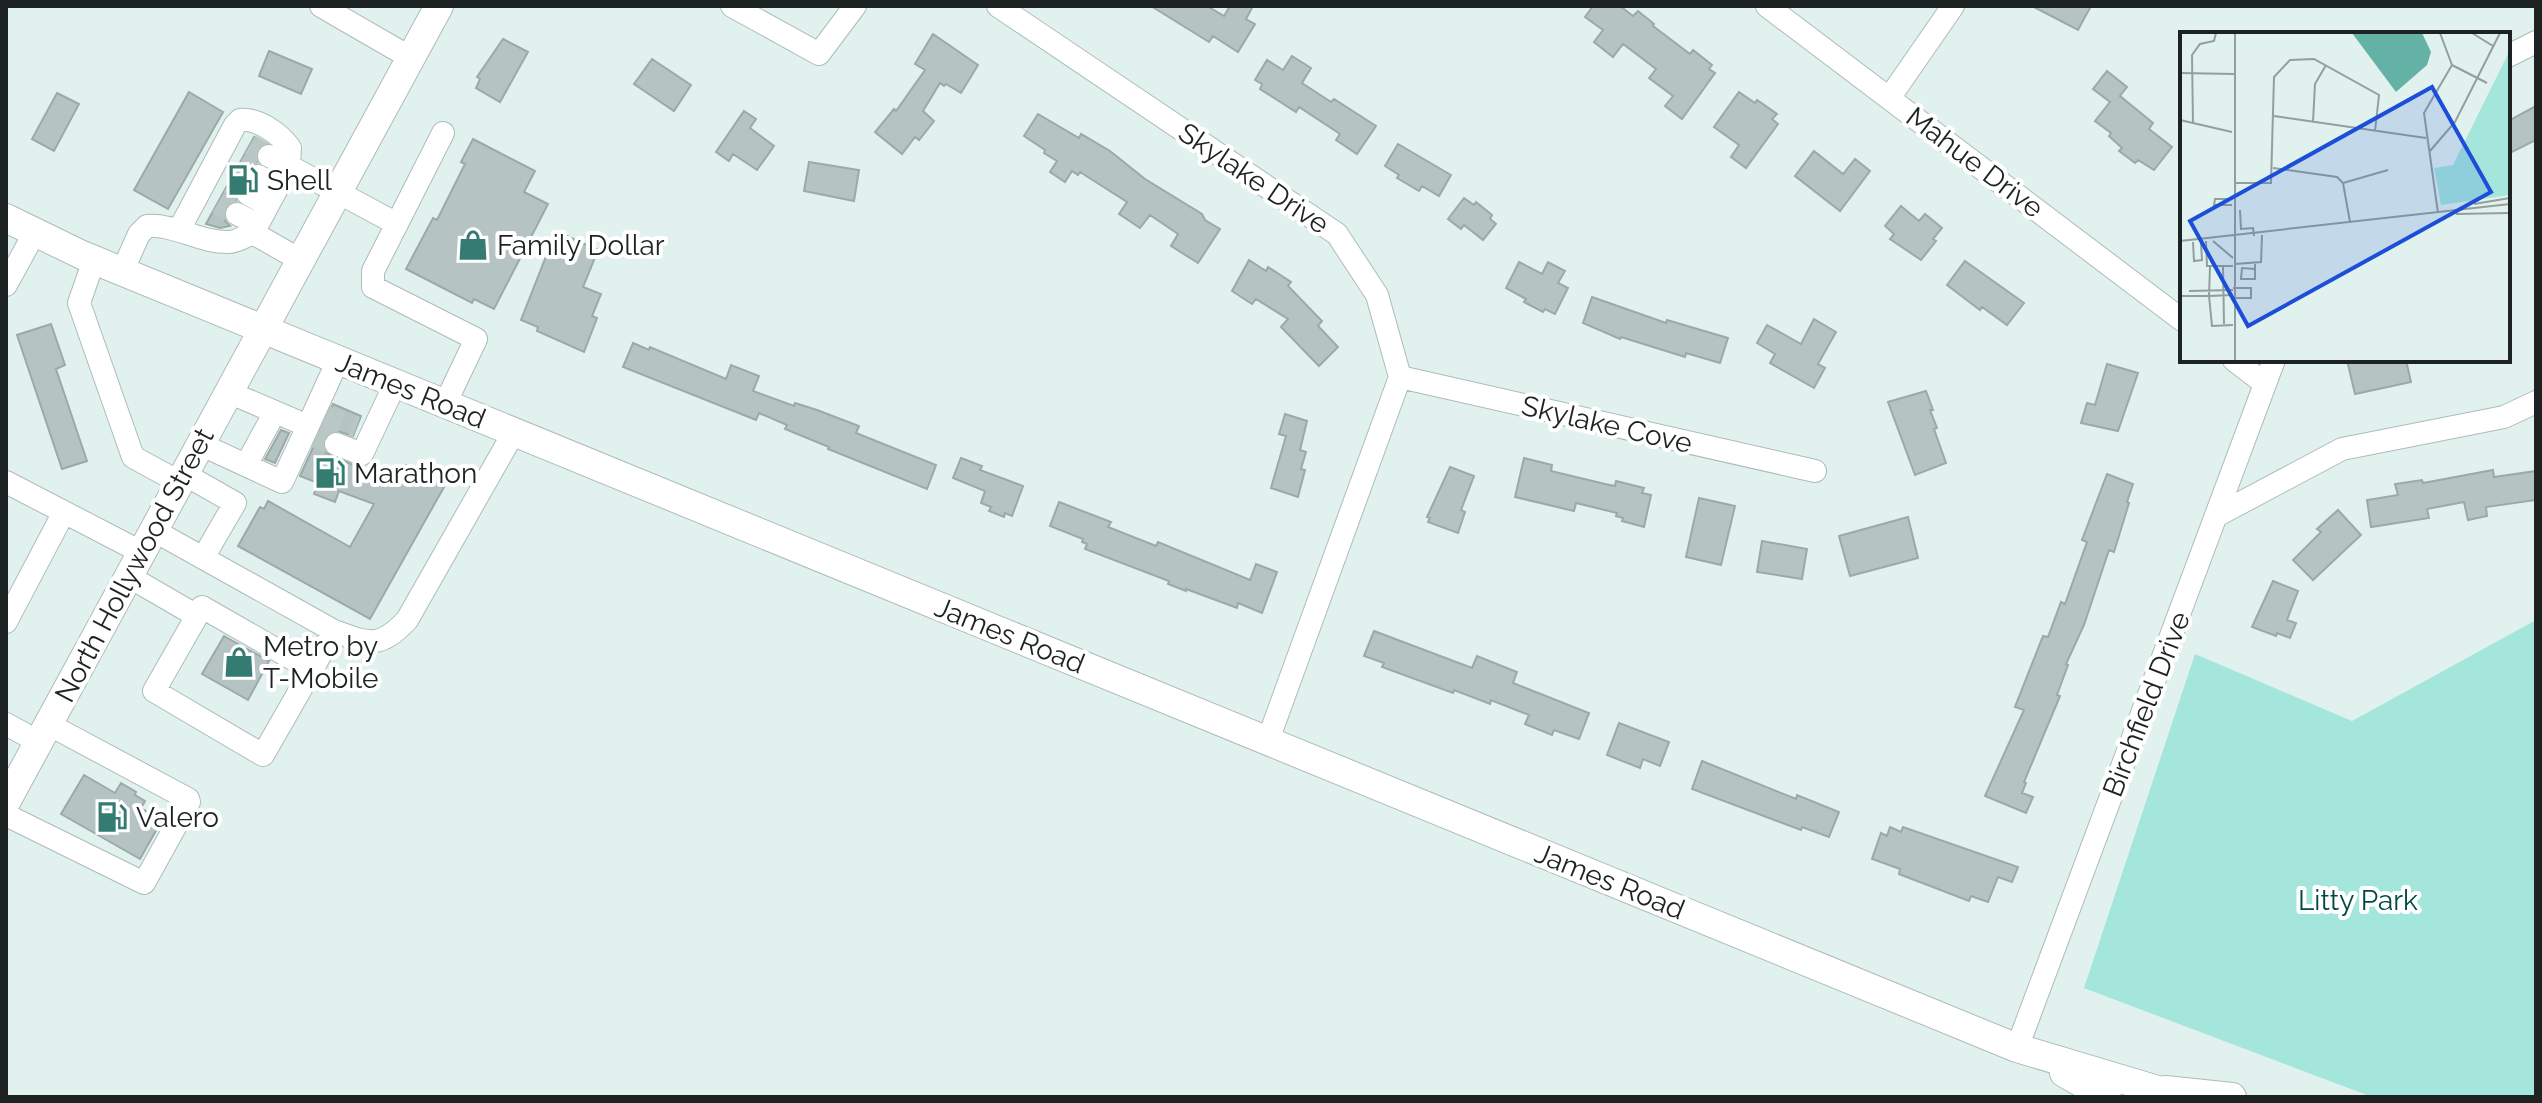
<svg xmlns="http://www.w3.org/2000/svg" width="2542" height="1103" font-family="Raleway,sans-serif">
  <rect width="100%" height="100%" fill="#e1f1ee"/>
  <path fill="#a4e6dc" d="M2536,620V1097H2372L2084,988L2195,654L2352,721Z"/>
  <path fill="#b5c4c2" stroke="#9baaa7" stroke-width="2" d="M1151,6H1207L1224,16L1230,6H1253L1246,19L1255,24L1238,52L1213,36L1209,42Z
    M1593,6H1620L1633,16L1638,11L1654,24L1653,26L1690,54L1693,50L1712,65L1709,69L1715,73L1682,119L1665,106L1673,96L1649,78L1656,69L1623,44L1613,57L1594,42L1603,30L1585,17Z
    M2032,6H2091L2078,30Z
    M933,34L978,65L961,93L946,84L944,86L940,83L923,111L934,121L919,140L915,137L902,154L875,132L894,109L896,111L925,70L915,64Z
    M503,39L528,52L500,102L476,88L480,79L477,77Z
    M269,51L312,69L301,94L259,76Z
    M1292,56L1311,68L1302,83L1331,102L1334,99L1376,126L1357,154L1336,140L1340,134L1299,107L1296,112L1260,89L1262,84L1255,80L1267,60L1283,70Z
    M652,59L691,85L674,111L634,84Z
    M2107,71L2127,87L2120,96L2153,123L2149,129L2172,147L2154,170L2138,160L2135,163L2119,151L2122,148L2109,136L2111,133L2095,121L2110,102L2093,89Z
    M189,92L223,112L168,209L134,190Z
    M1739,92L1755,103L1757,100L1777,114L1772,119L1778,124L1746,168L1731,157L1739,145L1714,127Z
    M57,93L79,104L54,151L32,139Z
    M2536,106V140L2508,154V121Z
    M744,111L756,119L750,128L774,146L757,170L733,154L729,161L716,152Z
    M1038,114L1079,138L1081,134L1110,151L1145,179L1202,214L1205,220L1220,229L1198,263L1171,246L1178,234L1150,215L1140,228L1119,214L1127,202L1080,172L1078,175L1072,171L1065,182L1050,172L1057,161L1044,153L1045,150L1024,136Z
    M254,137L265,143L256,150L257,162L245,170V181L235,188L236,200L224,208L225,221L230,226L220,228L206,224Z
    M473,139L535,171L524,192L548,204L494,309L474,299L472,303L406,269L433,218L437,220L465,164L461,162Z
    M1398,144L1451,175L1439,196L1422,186L1419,191L1397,178L1399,175L1385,166Z
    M1814,151L1843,174L1855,159L1870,171L1840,211L1795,176Z
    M809,162L859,170L854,201L804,191Z
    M1464,198L1474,205L1476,202L1492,215L1490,219L1496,224L1483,240L1464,225L1461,229L1448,219Z
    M1901,206L1919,221L1925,214L1942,228L1933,239L1936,241L1921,260L1890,239L1894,234L1885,226Z
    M556,231L598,250L583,287L601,294L592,316L597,318L584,352L537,331L538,327L521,320Z
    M1249,260L1266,271L1268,267L1291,282L1288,286L1322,321L1318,326L1338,347L1319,366L1281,327L1288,319L1256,299L1252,304L1232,291Z
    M1965,261L2024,303L2007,325L1982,307L1980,310L1947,285Z
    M1519,262L1542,274L1548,262L1565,271L1558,283L1568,288L1555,314L1545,309L1543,312L1524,302L1526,299L1506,288Z
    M1592,297L1666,323L1667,320L1728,338L1720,363L1686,353L1685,357L1621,337L1620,339L1583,323Z
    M1814,319L1836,332L1818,364L1825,368L1814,388L1770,363L1775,354L1757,343L1767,325L1801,344Z
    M51,324L65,365L56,369L87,461L62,469L17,335Z
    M633,343L649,350L650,347L726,379L731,365L759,376L753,391L794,406L795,403L817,410L859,426L856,433L936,465L927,489L828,449L829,447L785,429L787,425L759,413L756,420L623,367Z
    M2347,360H2406L2411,382L2355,394Z
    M2107,364L2138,373L2118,431L2081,423L2087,403L2095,405Z
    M1926,391L1933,410H1930L1937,428L1934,429L1946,463L1915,475L1888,402Z
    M333,404L361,416L353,436L335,430L327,434L322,445L326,453L387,480L395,466L403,470L406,465L444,487L370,619L238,546L260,507L264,509L268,501L350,547L374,504L339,491L335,502L314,494L318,483L300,476Z
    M1285,414L1307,421L1300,450L1306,452L1301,469L1305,470L1298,497L1271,488L1286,436L1279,434Z
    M281,430L289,433L275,463L265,459Z
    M961,458L982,466L980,470L1023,486L1012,516L1005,513L1004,517L989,511L991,507L981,503L985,491L953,478Z
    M1524,458L1552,465L1551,471L1605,484L1615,486L1616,481L1644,488L1642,493L1651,495L1644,527L1622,521L1623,518L1616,516L1617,513L1576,503L1574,511L1515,497Z
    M1450,467L1474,476L1461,510L1465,512L1458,533L1428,522L1430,518L1427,517Z
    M2493,470L2494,477L2536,471V500L2486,507L2487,516L2468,520L2464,502L2427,509L2429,518L2371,527L2367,500L2398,495L2395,484L2422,480L2423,483Z
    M2107,474L2133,484L2127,502L2129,503L2114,552L2109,550L2084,625L2066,664L2068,665L2057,695L2060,696L2024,782L2026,783L2022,793L2033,797L2026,813L1985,796L2024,710L2015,707L2043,636L2048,637L2061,602L2065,604L2087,542L2082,540Z
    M1699,498L1735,506L1721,565L1686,557Z
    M1059,502L1111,522L1108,527L1156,546L1158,542L1250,580L1256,564L1277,572L1262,613L1238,603L1237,608L1186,589V591L1168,584L1169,581L1085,549L1087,544L1082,542L1083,539L1050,526Z
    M2338,510L2361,535L2313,580L2293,560L2321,532L2317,529Z
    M1908,517L1918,558L1850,576L1839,536Z
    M1762,541L1807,549L1802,579L1757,572Z
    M2273,581L2298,591L2287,620L2296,623L2290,638L2277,633L2276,636L2252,627Z
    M1374,631L1472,668L1477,656L1517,672L1513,683L1589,713L1579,739L1554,730L1552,735L1525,724L1529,715L1491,700L1490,704L1454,690L1453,693L1382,667L1384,663L1364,656Z
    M224,636L269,661L248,700L202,674Z
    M1619,723L1669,742L1660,766L1643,759L1640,768L1607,755Z
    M1702,761L1796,799L1797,795L1839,812L1829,837L1802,827L1801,830L1692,789Z
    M84,775L115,793L121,783L136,792L135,795L145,801L141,808L162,820L140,859L61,814Z
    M1890,827L1901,832L1903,827L2018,867L2012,882L1998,877L1988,902L1971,896L1969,901L1899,874L1900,869L1872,859L1881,833L1887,836Z"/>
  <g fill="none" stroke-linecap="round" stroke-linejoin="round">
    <path stroke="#bac8c5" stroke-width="22" stroke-dasharray="22 11" stroke-linecap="butt" d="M250,145L269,156
      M239,165L258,176
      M229,183L248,194
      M218,203L237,214
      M321,415L356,428
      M313,436L336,444"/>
    <defs>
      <path id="minor" d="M321,6L411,58
        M732,6L819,54L855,6
        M998,6L1337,234L1377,295L1400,377L1268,740
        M1767,6L2182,320
        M2508,56L2536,42
        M1890,97L1953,6
        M443,133L373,271V287L476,339L445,404
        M258,176L278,187
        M248,194L268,205
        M237,214L257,224
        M179,230L235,125L240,120C258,118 280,134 290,148L289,166L269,156
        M94,260L79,303L133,457L179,482
        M300,260L253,233L289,166L397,224
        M122,272L139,234L147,226C176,224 200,243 229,242C237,242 245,236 253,233
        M6,285L35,232
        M2234,360L2264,383
        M1400,377L1815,471
        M308,426L338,360
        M200,444L282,482L308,426L228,392
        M336,444L362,454L395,384
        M246,465L275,412
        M184,474L235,503L203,558
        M6,482L141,552
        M2216,516L2342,449L2504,417L2536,402
        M153,530L334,631C370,644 379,649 407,620L514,432
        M128,576L197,616
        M6,622L64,512
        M312,670L202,607L154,691L263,755L334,631
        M6,724L39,742
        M6,815L144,883L189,802L188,799L48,724
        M2017,1048L2274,360"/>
      <path id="major" d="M6,218L82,255L2017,1048L2181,1097
        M6,802L439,6
        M2064,1073L2107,1097
        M2165,1090L2232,1097"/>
    </defs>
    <use href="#minor" stroke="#adbcb9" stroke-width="24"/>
    <use href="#major" stroke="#adbcb9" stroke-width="30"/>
    <use href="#minor" stroke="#fff" stroke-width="22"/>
    <use href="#major" stroke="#fff" stroke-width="28"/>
  </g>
  <defs>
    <symbol id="fuel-bare" viewBox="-9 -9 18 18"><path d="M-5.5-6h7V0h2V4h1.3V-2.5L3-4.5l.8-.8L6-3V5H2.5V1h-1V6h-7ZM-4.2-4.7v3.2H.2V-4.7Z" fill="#347b72" stroke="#fff" stroke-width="2.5" paint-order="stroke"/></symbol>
    <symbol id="shop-bare" viewBox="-9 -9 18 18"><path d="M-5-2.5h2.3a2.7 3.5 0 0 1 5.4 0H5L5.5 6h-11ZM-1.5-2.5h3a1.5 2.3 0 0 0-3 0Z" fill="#347b72" stroke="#fff" stroke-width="2.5" paint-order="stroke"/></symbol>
  </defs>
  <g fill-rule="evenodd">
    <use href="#fuel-bare" x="221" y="158" width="44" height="44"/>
    <use href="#shop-bare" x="451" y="223" width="44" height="44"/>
    <use href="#fuel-bare" x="308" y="451" width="44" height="44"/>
    <use href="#shop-bare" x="217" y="640" width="44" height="44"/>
    <use href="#fuel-bare" x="90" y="795" width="44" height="44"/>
  </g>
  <g text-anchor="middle" stroke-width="8" stroke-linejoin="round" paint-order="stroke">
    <g font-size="28" fill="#1d2322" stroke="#fff">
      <text transform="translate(1975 162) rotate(37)" y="10">Mahue Drive</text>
      <text transform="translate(1254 178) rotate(34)" y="10">Skylake Drive</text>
      <text transform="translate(411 390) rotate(22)" y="10">James Road</text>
      <text transform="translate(1607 424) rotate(13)" y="10">Skylake Cove</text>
      <text transform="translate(134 565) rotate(-62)" y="10">North Hollywood Street</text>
      <text transform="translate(1010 635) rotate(22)" y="10">James Road</text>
      <text transform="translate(2146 704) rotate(-69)" y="10">Birchfield Drive</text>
      <text transform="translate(1610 881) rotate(22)" y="10">James Road</text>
    </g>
    <g font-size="28" fill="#1d2322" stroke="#fff" text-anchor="start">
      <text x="267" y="190">Shell</text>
      <text x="497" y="255">Family Dollar</text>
      <text x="354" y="483">Marathon</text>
      <text x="263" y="656">Metro by<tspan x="263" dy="32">T-Mobile</tspan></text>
      <text x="136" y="827">Valero</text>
    </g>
    <g font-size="28" fill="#014a44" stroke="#fff">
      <text x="2358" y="910">Litty Park</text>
    </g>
  </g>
  <g transform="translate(2180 32)">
    <rect width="330" height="330" fill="#e1f1ee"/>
    <path d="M330,18V163L261,173L254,136L273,133Z" fill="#a4e6dc"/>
    <path d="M172,1H242L251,20L247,33L216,60Z" fill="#64b1a6"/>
    <path fill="none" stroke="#939f9c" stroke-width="2" d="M55,1V329M260,1L272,33M292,1L313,14M272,33L307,51M0,41L54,42M94,84L246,106M0,88L52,100M133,90L135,52L146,33M13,92L12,23L20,12L34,9L36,1M250,119L275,90L320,1M93,136L157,145L163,151L170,190M54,151H91L94,45L110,28L134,27L199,63L195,99M163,151L208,138M52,167H35L34,173H52M294,172L330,166M60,178L61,197L73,196L74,204M258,181L244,81L272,33M276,182L330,181M0,209L330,172M26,209L27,234H53M33,209L53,226M13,210L14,229L22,228L21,210M55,232L81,230L82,203M75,232V247H61L62,236L75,237M43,235L44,292M53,256H71V266H56M9,259L53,258M0,264H29L30,235M53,293L32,294L29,264L53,263"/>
    <path fill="#1d4ed8" fill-opacity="0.15" stroke="#1d4ed8" stroke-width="4" d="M252,55L311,160L68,294L10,189Z"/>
    <rect width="330" height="330" fill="none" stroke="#1d2322" stroke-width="4"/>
  </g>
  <rect width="2542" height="1103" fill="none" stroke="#1d2322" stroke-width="16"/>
</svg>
